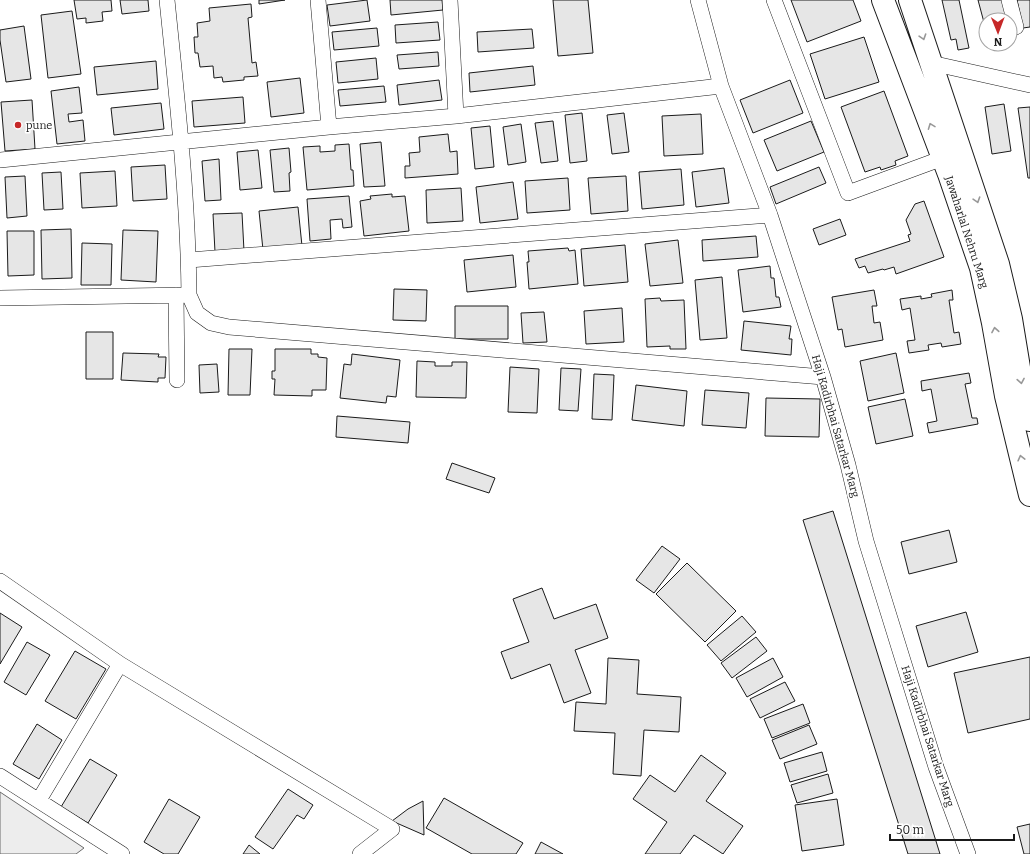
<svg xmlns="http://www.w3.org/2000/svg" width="1030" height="854" font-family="Bitter,serif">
  <rect width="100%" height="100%" fill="#fff"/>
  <path fill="#ededed" stroke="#6a6a6a" d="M0,792L84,848L76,854H0Z"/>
  <path fill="#e6e6e6" stroke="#1a1a1a" d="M74,0H111L112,11L102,12L103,21L86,23V18L77,19Z
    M120,0H148L149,11L122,14Z
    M259,0H285L259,4Z
    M367,0L370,21L330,26L327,5Z
    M390,0H442L443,10L391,15Z
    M553,0H588L593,53L558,56Z
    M791,0H853L861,21L807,42Z
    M942,0H959L969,48L958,50L956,39L951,40Z
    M978,0H1003L1008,20H986V30Z
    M1017,0H1030V27L1023,28Z
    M251,4L252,17L248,18L252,63L256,62L258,76L244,77V80L223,82L222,77L214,78L213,66L200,67L198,53H195L194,37H198L197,23L210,21L209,8Z
    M72,11L81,74L48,78L41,15Z
    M438,22L440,40L396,43L395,25Z
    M24,26L31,79L6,82L0,40V30Z
    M377,28L379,46L334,50L332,32Z
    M532,29L534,48L478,52L477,32Z
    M864,37L879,82L825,99L810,54Z
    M438,52L439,66L399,69L397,55Z
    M376,58L378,79L338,83L336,62Z
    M156,61L158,89L97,95L94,67Z
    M533,66L535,85L470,92L469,73Z
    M300,78L304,113L271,117L267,82Z
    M439,80L442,100L399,105L397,85Z
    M790,80L803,113L753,133L740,100Z
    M384,86L386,102L340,106L338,90Z
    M79,87L82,113L68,114L69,122L83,120L85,141L57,144L51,91Z
    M884,91L908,156L895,161L896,165L881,170L880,167L865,172L841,107Z
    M243,97L245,123L194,127L192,101Z
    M32,100L35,149L5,151L1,102Z
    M161,103L164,129L114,135L111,108Z
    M1004,104L1011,151L992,154L985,107Z
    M1030,107V178H1028L1018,108Z
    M582,113L587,161L570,163L565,115Z
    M624,113L629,152L612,154L607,115Z
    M701,114L703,154L664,156L662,116Z
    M553,121L558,161L541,163L535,123Z
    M811,121L824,152L777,171L764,140Z
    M521,124L526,162L508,165L503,127Z
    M490,126L494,167L475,169L471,128Z
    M448,134L450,152L457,151L458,174L405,178V166H410L409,153L420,152L419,137Z
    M381,142L385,186L364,187L360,144Z
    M349,144L351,170H353L354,186L307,190L303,147L320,146V152L335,151V145Z
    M289,148L291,172L289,173L290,191L274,192L270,150Z
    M258,150L262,188L240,190L237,152Z
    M219,159L221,200L205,201L202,161Z
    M165,165L167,199L133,201L131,167Z
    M819,167L826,183L776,204L770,187Z
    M724,168L729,203L696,207L692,172Z
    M681,169L684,205L642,209L639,172Z
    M115,171L117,206L82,208L80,173Z
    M61,172L63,209L44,210L42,173Z
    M25,176L27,216L7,218L5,177Z
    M626,176L628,211L591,214L588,178Z
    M568,178L570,210L527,213L525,181Z
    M513,182L518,219L480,223L476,187Z
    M461,188L463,221L427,223L426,190Z
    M392,194V197L405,196L409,231L364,236L360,201L371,199L370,196Z
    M349,196L352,227L343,228L342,219L330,220L331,239L310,241L307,199Z
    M924,201L944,257L896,274L894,267L884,270L883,269L868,273L865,266L859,268L855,259L910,241L908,235L911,234L906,220L915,204Z
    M298,207L302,246L263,250L259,211Z
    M242,213L244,251L215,252L213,214Z
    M840,219L846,235L819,245L813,229Z
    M71,229L72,278L42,279L41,230Z
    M123,230L158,231L156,282L121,280Z
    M7,231H34V275L8,276Z
    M756,236L758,257L703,261L702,240Z
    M678,240L683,283L650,286L645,244Z
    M82,243L112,244L111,285H81Z
    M625,245L628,282L584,286L581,249Z
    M568,248L569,251L575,250L578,284L529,289L527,262H529L528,251Z
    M513,255L516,287L467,292L464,260Z
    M770,266L771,278H774L776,297H779L781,307L743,312L738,270Z
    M722,277L727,338L700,340L695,280Z
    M394,289L427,290L426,321L393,320Z
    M874,290L877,306H872L874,323L880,322L883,340L845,347L842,329L838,330L832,297Z
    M952,290L953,300H949L954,333L959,332L961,344L942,347L941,343L928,345L929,350L909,353L907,341L915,340L910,308L902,310L900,299L921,296V299L932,297L931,294Z
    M660,298L661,301L684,300L686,349H670V346L647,347L645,299Z
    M455,306H508V339H455Z
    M622,308L624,342L586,344L584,311Z
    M544,312L547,342L523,343L521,313Z
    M744,321L791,326L789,339H792L791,355L741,350Z
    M86,332H113V379H86Z
    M229,349H252L250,395H228Z
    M275,349H311V354H318V357L327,358L326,390H312V396L274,395L275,379H272V371H275Z
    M123,353L159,354L158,357H166L165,378H158V382L121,380Z
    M896,353L904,393L868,401L860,361Z
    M352,354L400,360L396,397L387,396L386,403L340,398L344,364L351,365Z
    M417,361L435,362V366H452V362H467L466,398L416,397Z
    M217,364L219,392L200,393L199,365Z
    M510,367L539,369L537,413L508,412Z
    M561,368L581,369L578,411L559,410Z
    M969,373L971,383L965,384L972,418H977L978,424L929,433L927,423L937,421L931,389L922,391L921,381Z
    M594,374L614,375L612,420L592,419Z
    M636,385L687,391L684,426L632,420Z
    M705,390L749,393L746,428L702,425Z
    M766,398L820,399L819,437L765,436Z
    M905,399L913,436L876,444L868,407Z
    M337,416L410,422L408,443L336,437Z
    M452,463L495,478L489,493L446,479Z
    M833,511L940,854H908L803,520Z
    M949,530L957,562L909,574L901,542Z
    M662,546L680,559L654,593L636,580Z
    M687,563L736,611L705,642L656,594Z
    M542,588L554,619L596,604L608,638L575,650L591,693L564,703L550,664L511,679L501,652L529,642L513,599Z
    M966,612L978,652L928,667L916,626Z
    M0,613L22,627L0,664Z
    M742,616L756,632L721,661L707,645Z
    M756,637L767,651L732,678L721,663Z
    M27,642L50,655L26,695L4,682Z
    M75,651L106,669L76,719L45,701Z
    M1030,657V719L968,733L954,673Z
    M608,658L639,660L637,694L681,697L679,732L644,730L641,776L613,774L615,733L574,731L576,702L606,704Z
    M773,658L783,677L747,697L736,678Z
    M785,682L795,701L760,718L750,699Z
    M803,704L810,723L772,738L764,719Z
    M37,724L62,740L39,779L13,764Z
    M809,725L817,744L780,759L772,740Z
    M822,752L827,771L790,782L784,763Z
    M701,755L726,773L706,801L743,826L723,854L694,835L680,854H645L667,822L633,799L650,775L675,792Z
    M90,759L117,775L88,823L61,807Z
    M828,774L833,793L797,803L791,785Z
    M288,789L313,805L304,819L297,815L273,849L255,837Z
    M444,798L523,843L516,854H472L426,828Z
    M169,799L200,817L178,854H164L144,842Z
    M837,799L844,845L802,851L795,805Z
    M423,801L424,835L392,821L408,809Z
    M1030,824V854H1024L1017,827Z
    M541,842L563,854H535Z
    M249,845L260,854H243Z"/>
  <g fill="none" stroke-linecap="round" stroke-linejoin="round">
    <defs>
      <path id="minor" d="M167,0C177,98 188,196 189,295
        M318,0L329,127
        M450,0L456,116
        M698,0L721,86L770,215L823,377L848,465L866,541L936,767L968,854
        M774,0L848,193L943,158
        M1009,0L1016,27
        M931,63L1030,85
        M0,160L329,127L456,116L721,86
        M189,260L770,215
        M176,295L177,380
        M0,298L189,295L197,313L211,323L229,327L823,377
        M0,581L120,664L392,829L360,854
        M0,776L122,854
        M39,800L120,664"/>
      <path id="primary" d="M883,0L949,174L981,268L993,323L1006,396L1030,495
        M910,0L998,264L1011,319L1023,392L1030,420"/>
    </defs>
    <use href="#minor" stroke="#1a1a1a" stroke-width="16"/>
    <use href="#primary" stroke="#1a1a1a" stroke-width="24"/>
    <use href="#minor" stroke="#fff" stroke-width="15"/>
    <use href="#primary" stroke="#fff" stroke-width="22"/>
  </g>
  <defs><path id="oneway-chevron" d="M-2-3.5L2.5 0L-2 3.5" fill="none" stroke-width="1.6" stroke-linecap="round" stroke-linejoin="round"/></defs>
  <g stroke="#989898">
    <use href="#oneway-chevron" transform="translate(923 37) rotate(72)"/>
    <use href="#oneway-chevron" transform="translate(931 126) rotate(-111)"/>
    <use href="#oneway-chevron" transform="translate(977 200) rotate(72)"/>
    <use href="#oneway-chevron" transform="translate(995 330) rotate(-100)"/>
    <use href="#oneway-chevron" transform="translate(1021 381) rotate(80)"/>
    <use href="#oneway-chevron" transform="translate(1021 458) rotate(-104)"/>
  </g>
  <circle fill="#c62828" stroke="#fff" stroke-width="1.5" cx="18" cy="125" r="4"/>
  <g text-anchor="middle" stroke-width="3" stroke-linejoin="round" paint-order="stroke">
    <g font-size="11" fill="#1a1a1a" stroke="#fff" text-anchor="start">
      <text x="26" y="129">pune</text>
    </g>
    <g font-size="11" fill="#1a1a1a" stroke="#fff">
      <text transform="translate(967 232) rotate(72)" y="4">Jawaharlal Nehru Marg</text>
      <text transform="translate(836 426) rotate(74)" y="4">Haji Kadirbhai Satarkar Marg</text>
      <text transform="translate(928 736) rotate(72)" y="4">Haji Kadirbhai Satarkar Marg</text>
    </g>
  </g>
  <g transform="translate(998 32) rotate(179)"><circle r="19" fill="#ffffff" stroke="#a3a3a3"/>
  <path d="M0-3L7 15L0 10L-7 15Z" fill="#c62828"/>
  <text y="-6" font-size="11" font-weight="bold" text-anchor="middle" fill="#1a1a1a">N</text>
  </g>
  <path d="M890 834v6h124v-6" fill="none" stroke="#1a1a1a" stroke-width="2"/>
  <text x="896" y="834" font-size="12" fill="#1a1a1a" stroke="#ffffff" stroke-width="3" paint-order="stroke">50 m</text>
</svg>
